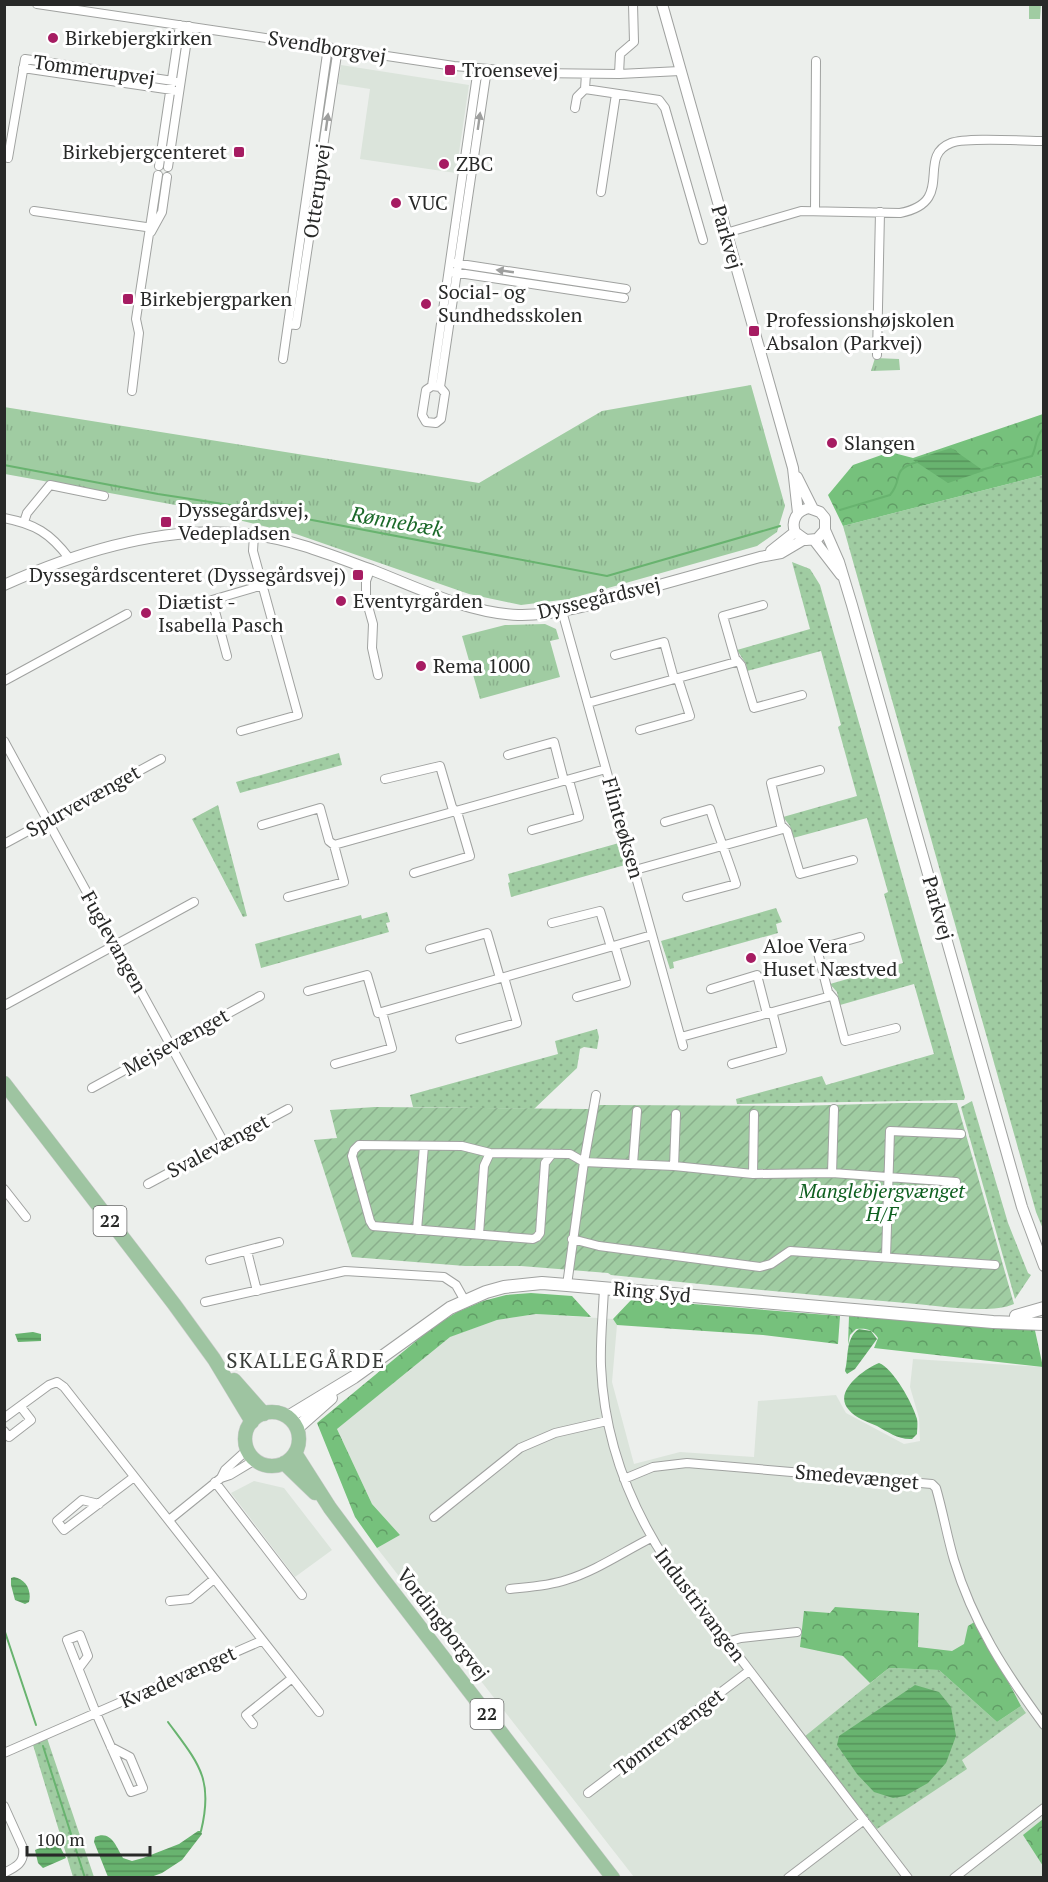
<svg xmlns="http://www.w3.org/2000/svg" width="1048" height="1882" font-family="'PT Serif',serif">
  <defs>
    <pattern id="grass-dots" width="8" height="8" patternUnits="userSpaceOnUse" patternTransform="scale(1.5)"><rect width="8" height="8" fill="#a0cca2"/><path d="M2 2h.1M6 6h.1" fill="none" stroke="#8aaf8c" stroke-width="1.8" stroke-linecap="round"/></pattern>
    <pattern id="forest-crowns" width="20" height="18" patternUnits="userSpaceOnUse" patternTransform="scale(1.5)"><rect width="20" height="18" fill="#76c17c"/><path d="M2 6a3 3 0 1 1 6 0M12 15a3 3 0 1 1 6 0" fill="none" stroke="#619d66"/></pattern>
    <pattern id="park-tufts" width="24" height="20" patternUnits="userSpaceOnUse" patternTransform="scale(1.5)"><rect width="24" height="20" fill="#a0cca2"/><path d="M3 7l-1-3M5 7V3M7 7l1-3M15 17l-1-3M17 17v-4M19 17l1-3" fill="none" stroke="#8aaf8c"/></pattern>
    <pattern id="garden-furrows" width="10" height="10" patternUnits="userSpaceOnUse" patternTransform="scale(1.5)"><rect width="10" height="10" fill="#a0cca2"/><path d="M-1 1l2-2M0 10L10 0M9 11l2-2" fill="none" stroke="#8aaf8c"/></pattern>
    <pattern id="water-rules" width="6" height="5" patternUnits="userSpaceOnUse" patternTransform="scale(1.5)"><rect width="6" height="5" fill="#68b36f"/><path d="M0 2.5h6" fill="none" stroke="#56925b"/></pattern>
  </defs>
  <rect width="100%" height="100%" fill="#ecefec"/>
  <path fill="#dbe4db" d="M341,65L469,85L456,173L360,159L370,89L338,84Z
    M536,1314L613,1319L617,1325L612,1382L634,1464L680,1452L754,1457L758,1401L836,1395L846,1413L904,1444L920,1441L919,1418L910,1387L913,1359L1043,1367V1877H634L377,1548L400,1535L372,1504L337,1429L449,1337L497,1320Z
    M254,1481L284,1488L332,1550L295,1577L231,1493Z"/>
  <path fill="url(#grass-dots)" d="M1043,475V1229L1036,1212L843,526Z
    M792,562L810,569L820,585L965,1097L964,1100L737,1104L736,1099L822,1076L826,1085L934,1054L914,984L840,1005L837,992L830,984L903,963L884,894L888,892L867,818L793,838L790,826L783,817L857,796L838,727L841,725L821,651L747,671L746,664L737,650L810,629Z
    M339,753L342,765L240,793L236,782Z
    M218,805L247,916L243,917L192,819Z
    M619,843L625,865L511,897L508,883L510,882L508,874Z
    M776,908L782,922L776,924L778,933L673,962L674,968L670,969L661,941Z
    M387,912L390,922L386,923L389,932L261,968L255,944L361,915L362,919Z
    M597,1029L599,1037L597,1049L584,1047L580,1049L577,1068L534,1109L413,1107L410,1095L558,1054L555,1041Z
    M972,1101L1008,1223L1028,1273L1031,1275L1015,1299L961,1107Z
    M889,1668L939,1670L997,1722L1021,1706L1026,1713L962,1760L967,1769L877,1829L804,1737Z
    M47,1738L94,1877H73L33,1745Z"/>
  <path fill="url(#forest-crowns)" d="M1043,414V475L843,526L828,495L853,465L890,452L913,458Z
    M531,1293L572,1296L591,1317L536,1314L497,1320L450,1337L337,1429L372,1504L400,1535L377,1548L355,1517L317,1423L433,1327L457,1312L483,1301L506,1295Z
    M632,1299L840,1316L838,1344L763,1335L617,1325L613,1319Z
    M849,1316L1000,1328L1034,1326L1043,1367L874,1348L878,1338C872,1329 866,1328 856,1329L850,1335L848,1345Z
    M835,1607L919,1613L918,1647L952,1651L964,1644L968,1626L976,1621L1021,1706L997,1722L939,1670L889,1668L870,1683L843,1656L800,1647L804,1611L830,1613Z
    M1043,1819V1866L1023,1835Z"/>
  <path fill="url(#park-tufts)" d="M1029,5H1041L1040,19H1029Z
    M875,358L899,359L900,370L871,371Z
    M751,385L785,506L777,532L757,546L569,599L521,605L469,594L296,534L181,506L5,474L4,407L479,483L602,411Z
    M545,624L556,629L559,639L550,641L560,677L480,699L462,636L505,625Z"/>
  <path fill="url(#garden-furrows)" d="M901,1103H957L1014,1304C989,1315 934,1305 906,1303C808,1295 710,1285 611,1275L608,1273L521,1266H465L352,1257L314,1140L337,1138L330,1110L375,1107L588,1109L600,1105L797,1106Z"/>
  <path fill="#a0cca2" d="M492,658L494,667L477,672L474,663Z"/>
  <path fill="url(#water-rules)" d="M951,448L984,471L948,483L913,460Z
    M859,1329L871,1331L877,1339L855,1369L847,1374L845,1371C849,1357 845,1338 859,1329Z
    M33,1332L41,1334V1341L18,1342L15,1334Z
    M879,1363C893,1368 913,1404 917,1419C918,1424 917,1430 917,1434L912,1439C899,1440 888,1432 877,1426C868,1422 855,1418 849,1410C832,1392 864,1369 879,1363Z
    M14,1577C26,1579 32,1591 29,1602L25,1604L15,1600L11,1585V1578Z
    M915,1685L939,1692L951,1707L956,1736L946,1763L928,1783L905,1796L893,1798L874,1792L857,1774L837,1745L839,1736Z
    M198,1831H201L202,1834L182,1860L162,1873L151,1877H108L94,1842L95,1837C111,1830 116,1846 123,1858L132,1861L143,1858L179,1844Z
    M57,1841L66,1858L43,1868L38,1863L35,1850Z"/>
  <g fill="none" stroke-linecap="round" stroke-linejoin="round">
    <path stroke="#68b36f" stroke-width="2" d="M4,465L158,494L243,507L607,576L780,526
      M981,470L1032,456C1037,446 1035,436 1044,428
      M840,510L890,495C905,477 889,471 917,462
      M4,1629L36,1725
      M168,1722C198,1763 214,1778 201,1831
      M43,1746L85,1878"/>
    <defs>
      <path id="minor" d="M37,4L454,66L535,73L619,74L680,71
        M23,68L179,91
        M586,74L585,89L659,100L665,108L703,240
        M619,74L620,54L634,42L633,4
        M575,108L577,97L585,89
        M8,158L25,59L180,82
        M159,166L180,25
        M168,167L189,26
        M601,192L616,94
        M34,211L153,228
        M815,211L816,61
        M151,232L162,212L167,177
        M726,233L801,211L900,213C957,202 915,157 951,143C967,137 1023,141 1044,141
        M454,263L626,289
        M452,272L624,298
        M288,324L328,47
        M878,324H915
        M877,355L880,212
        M283,359L288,324L296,325L338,48
        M432,386L440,387L445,393L441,419L436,423L426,422L422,415L426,390L432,386L478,68
        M440,387L487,69
        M132,391L139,333L136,319L158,175
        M4,518C35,524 50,533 69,558
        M24,522L27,513L50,485L104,496
        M370,570L366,581V599L373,624L372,648L378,675
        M763,605L723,616L735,658L741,665L754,708L802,695
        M562,611L683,1046
        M615,655L664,642L673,675L679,682L690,716L640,730
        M227,656L212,600L263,585
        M4,681L127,614
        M588,703L736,662
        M241,731L298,715L253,551L254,535
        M4,741L224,1143
        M508,755L554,742L563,777L570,784L579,817L532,830
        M820,770L771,783L781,825L787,831L800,874L853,860
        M385,779L440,766L452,807L458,815L470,856L414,873
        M665,822L710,809C718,835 728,858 736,884L687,897
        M262,825L320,808L329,841L334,845L606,769
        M4,844L161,759
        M635,870L783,829
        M288,897L344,882L334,845
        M552,923L600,911L611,947
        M860,937L817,949L828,992L834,999L845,1041L896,1028
        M430,949L487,933L500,978
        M711,989L757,975L766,1010L773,1015L782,1050L732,1064
        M308,991L367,975L378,1013L652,935
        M577,997L626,983L615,946
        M5,1005L194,902
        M681,1037L831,996
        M460,1039L517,1023L504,977
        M335,1064L392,1048L382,1012
        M92,1088L260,996
        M552,1154L545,1163L540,1233L537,1237L533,1239L373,1226L370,1221L352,1156L354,1150L359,1145L462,1146L490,1153L570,1154L584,1162L674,1166L753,1174L832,1173L956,1182
        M633,1164L637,1111
        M674,1166L676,1114
        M832,1173L834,1109
        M753,1174L754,1114
        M148,1184L288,1109
        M4,1189L26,1217
        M417,1230L424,1146
        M479,1234L484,1166L490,1153
        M572,1239L599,1246L760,1267L771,1264L790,1251L995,1265
        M247,1251L257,1291
        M886,1257L890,1131L961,1134
        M210,1260L279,1242
        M567,1285L584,1162L596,1095
        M604,1288C603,1314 600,1340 601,1366C604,1438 629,1505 669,1565L908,1878
        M205,1302L345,1271L444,1277L456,1285L465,1301
        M4,1418L49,1385L57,1382L64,1387L319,1712
        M4,1431L9,1437L31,1420L21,1407
        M221,1478L230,1475L255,1460
        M624,1479L653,1467L687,1463L932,1484L936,1488C943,1512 947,1536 954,1560C973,1623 1005,1672 1044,1725
        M215,1482L302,1595
        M99,1504L82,1500L57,1521L64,1530L134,1477
        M434,1517L520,1448L555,1433L607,1421
        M169,1520L221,1478L225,1470L247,1450
        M510,1589C529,1587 548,1586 566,1580C596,1571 623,1552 651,1538
        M170,1601L190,1599L214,1579
        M727,1642L741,1638L797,1632
        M79,1668L88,1656L80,1635L67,1640L96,1713L131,1792L143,1788L130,1757L111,1747
        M253,1724L246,1715L291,1679
        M4,1753L261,1641
        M588,1793L749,1671
        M4,1806L23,1848C25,1863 16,1867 4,1873
        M788,1878L864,1820
        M954,1878L1044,1808"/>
      <path id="tertiary" d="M662,4L793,468L798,513
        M797,477L813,509
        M825,530L817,539L806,540L795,532C791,521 796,511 809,508L820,512L825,518V530L839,562L852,605L1022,1207L1044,1266
        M814,540L841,575
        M771,551L795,532
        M4,585C81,550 169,523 255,535C295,540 333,556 372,570C418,588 468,613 518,615C557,616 597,603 634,592C676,580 718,569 760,557L781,553L803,540"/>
      <path id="secondary" d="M1016,1316L1044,1308
        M288,1417L354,1377L450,1308L486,1292L504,1287L542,1283L567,1285L993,1322L1044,1324
        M297,1428L331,1398"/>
      <path id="primary" d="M4,1083L174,1304L214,1359L252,1422
        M234,1380L264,1414
        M245 1439a27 27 0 1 1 54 0a27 27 0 1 1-54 0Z
        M295,1453L330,1508L383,1579L613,1878
        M284,1463L315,1493"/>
    </defs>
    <use href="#minor" stroke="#a0a2a0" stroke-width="10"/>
    <use href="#tertiary" stroke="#a0a2a0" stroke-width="12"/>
    <use href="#secondary" stroke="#a0a2a0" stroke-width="14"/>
    <use href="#primary" stroke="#cbcccb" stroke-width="15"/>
    <use href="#minor" stroke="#fff" stroke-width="8"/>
    <use href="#tertiary" stroke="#fff" stroke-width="10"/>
    <use href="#secondary" stroke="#fff" stroke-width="12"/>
    <use href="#primary" stroke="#9ec4a1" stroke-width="14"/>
  </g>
  <defs><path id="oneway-solid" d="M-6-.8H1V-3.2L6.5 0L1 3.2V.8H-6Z" transform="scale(1.5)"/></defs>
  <g fill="#9e9f9e">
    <use href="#oneway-solid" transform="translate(479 121) rotate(-82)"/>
    <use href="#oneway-solid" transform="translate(327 122) rotate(-82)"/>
    <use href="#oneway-solid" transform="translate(505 271) rotate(-172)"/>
  </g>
  <g fill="#a61c62" stroke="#fff" stroke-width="2">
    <circle cx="53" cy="38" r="6"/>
    <rect x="444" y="64" width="12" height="12" rx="3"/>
    <rect x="233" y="146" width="12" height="12" rx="3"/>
    <circle cx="444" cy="164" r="6"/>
    <circle cx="396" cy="203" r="6"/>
    <rect x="122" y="293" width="12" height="12" rx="3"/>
    <circle cx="426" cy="304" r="6"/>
    <rect x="748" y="325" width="12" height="12" rx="3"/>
    <circle cx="832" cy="443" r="6"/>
    <rect x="160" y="516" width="12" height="12" rx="3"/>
    <rect x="352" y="569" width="12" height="12" rx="3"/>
    <circle cx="341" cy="601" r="6"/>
    <circle cx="146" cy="613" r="6"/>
    <circle cx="421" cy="666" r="6"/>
    <circle cx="751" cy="958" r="6"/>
  </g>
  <g text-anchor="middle" stroke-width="6" stroke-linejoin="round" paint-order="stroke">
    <g fill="#fff" stroke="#686968" stroke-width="1.5">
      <rect x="93.5" y="1206" width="33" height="30" rx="4.5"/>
      <rect x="470.5" y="1699" width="33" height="30" rx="4.5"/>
    </g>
    <g font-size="18" font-weight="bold" fill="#282928">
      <text x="110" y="1227">22</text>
      <text x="487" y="1720">22</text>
    </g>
    <g font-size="20" fill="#282928" stroke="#fff" text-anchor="start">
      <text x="65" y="45">Birkebjergkirken</text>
      <text x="462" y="77">Troensevej</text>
      <text x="227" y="159" text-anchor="end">Birkebjergcenteret</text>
      <text x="456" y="171">ZBC</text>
      <text x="408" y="210">VUC</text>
      <text x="438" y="299">Social- og<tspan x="438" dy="23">Sundhedsskolen</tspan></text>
      <text x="140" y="306">Birkebjergparken</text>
      <text x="766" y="327">Professionshøjskolen<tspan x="766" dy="23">Absalon (Parkvej)</tspan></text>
      <text x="844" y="450">Slangen</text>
      <text x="178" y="517">Dyssegårdsvej,<tspan x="178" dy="23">Vedepladsen</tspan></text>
      <text x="346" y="582" text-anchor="end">Dyssegårdscenteret (Dyssegårdsvej)</text>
      <text x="353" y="608">Eventyrgården</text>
      <text x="158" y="609">Diætist -<tspan x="158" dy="23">Isabella Pasch</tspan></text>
      <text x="433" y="673">Rema 1000</text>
      <text x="763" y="953">Aloe Vera<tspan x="763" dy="23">Huset Næstved</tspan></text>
    </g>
    <g font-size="20" fill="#282928" stroke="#fff">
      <text transform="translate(327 47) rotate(9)" y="7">Svendborgvej</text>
      <text transform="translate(94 70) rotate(8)" y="7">Tommerupvej</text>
      <text transform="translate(317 191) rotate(-82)" y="7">Otterupvej</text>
      <text transform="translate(727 237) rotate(74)" y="7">Parkvej</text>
      <text transform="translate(599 598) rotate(-13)" y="7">Dyssegårdsvej</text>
      <text transform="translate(83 801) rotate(-29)" y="7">Spurvevænget</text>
      <text transform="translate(623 828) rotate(74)" y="7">Flinteøksen</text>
      <text transform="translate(938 908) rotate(74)" y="7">Parkvej</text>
      <text transform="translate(114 942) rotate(61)" y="7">Fuglevangen</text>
      <text transform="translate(176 1042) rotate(-29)" y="7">Mejsevænget</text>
      <text transform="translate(218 1146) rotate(-28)" y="7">Svalevænget</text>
      <text transform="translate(652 1292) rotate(5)" y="7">Ring Syd</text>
      <text transform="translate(857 1477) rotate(5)" y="7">Smedevænget</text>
      <text transform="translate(700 1605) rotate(53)" y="7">Industrivangen</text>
      <text transform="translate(443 1624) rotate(52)" y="7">Vordingborgvej</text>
      <text transform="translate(178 1677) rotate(-24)" y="7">Kvædevænget</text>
      <text transform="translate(669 1732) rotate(-37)" y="7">Tømrervænget</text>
    </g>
    <g font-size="20" font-style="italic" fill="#0f6020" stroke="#fff">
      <text x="882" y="1198">Manglebjergvænget<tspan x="882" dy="23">H/F</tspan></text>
    </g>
    <g font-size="21" font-style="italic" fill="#1b6929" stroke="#fff">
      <text transform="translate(397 522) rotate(10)" y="7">Rønnebæk</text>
    </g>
    <g font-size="21" letter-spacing="1.5" fill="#3a3d3a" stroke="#fff">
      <text x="306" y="1368">SKALLEGÅRDE</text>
    </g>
  </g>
  <rect width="1048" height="1882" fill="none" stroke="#282928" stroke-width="12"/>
  <path d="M27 1846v9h123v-9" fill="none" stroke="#282928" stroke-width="3"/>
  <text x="36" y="1846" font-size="18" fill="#282928" stroke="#ffffff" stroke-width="4.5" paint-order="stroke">100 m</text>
</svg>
